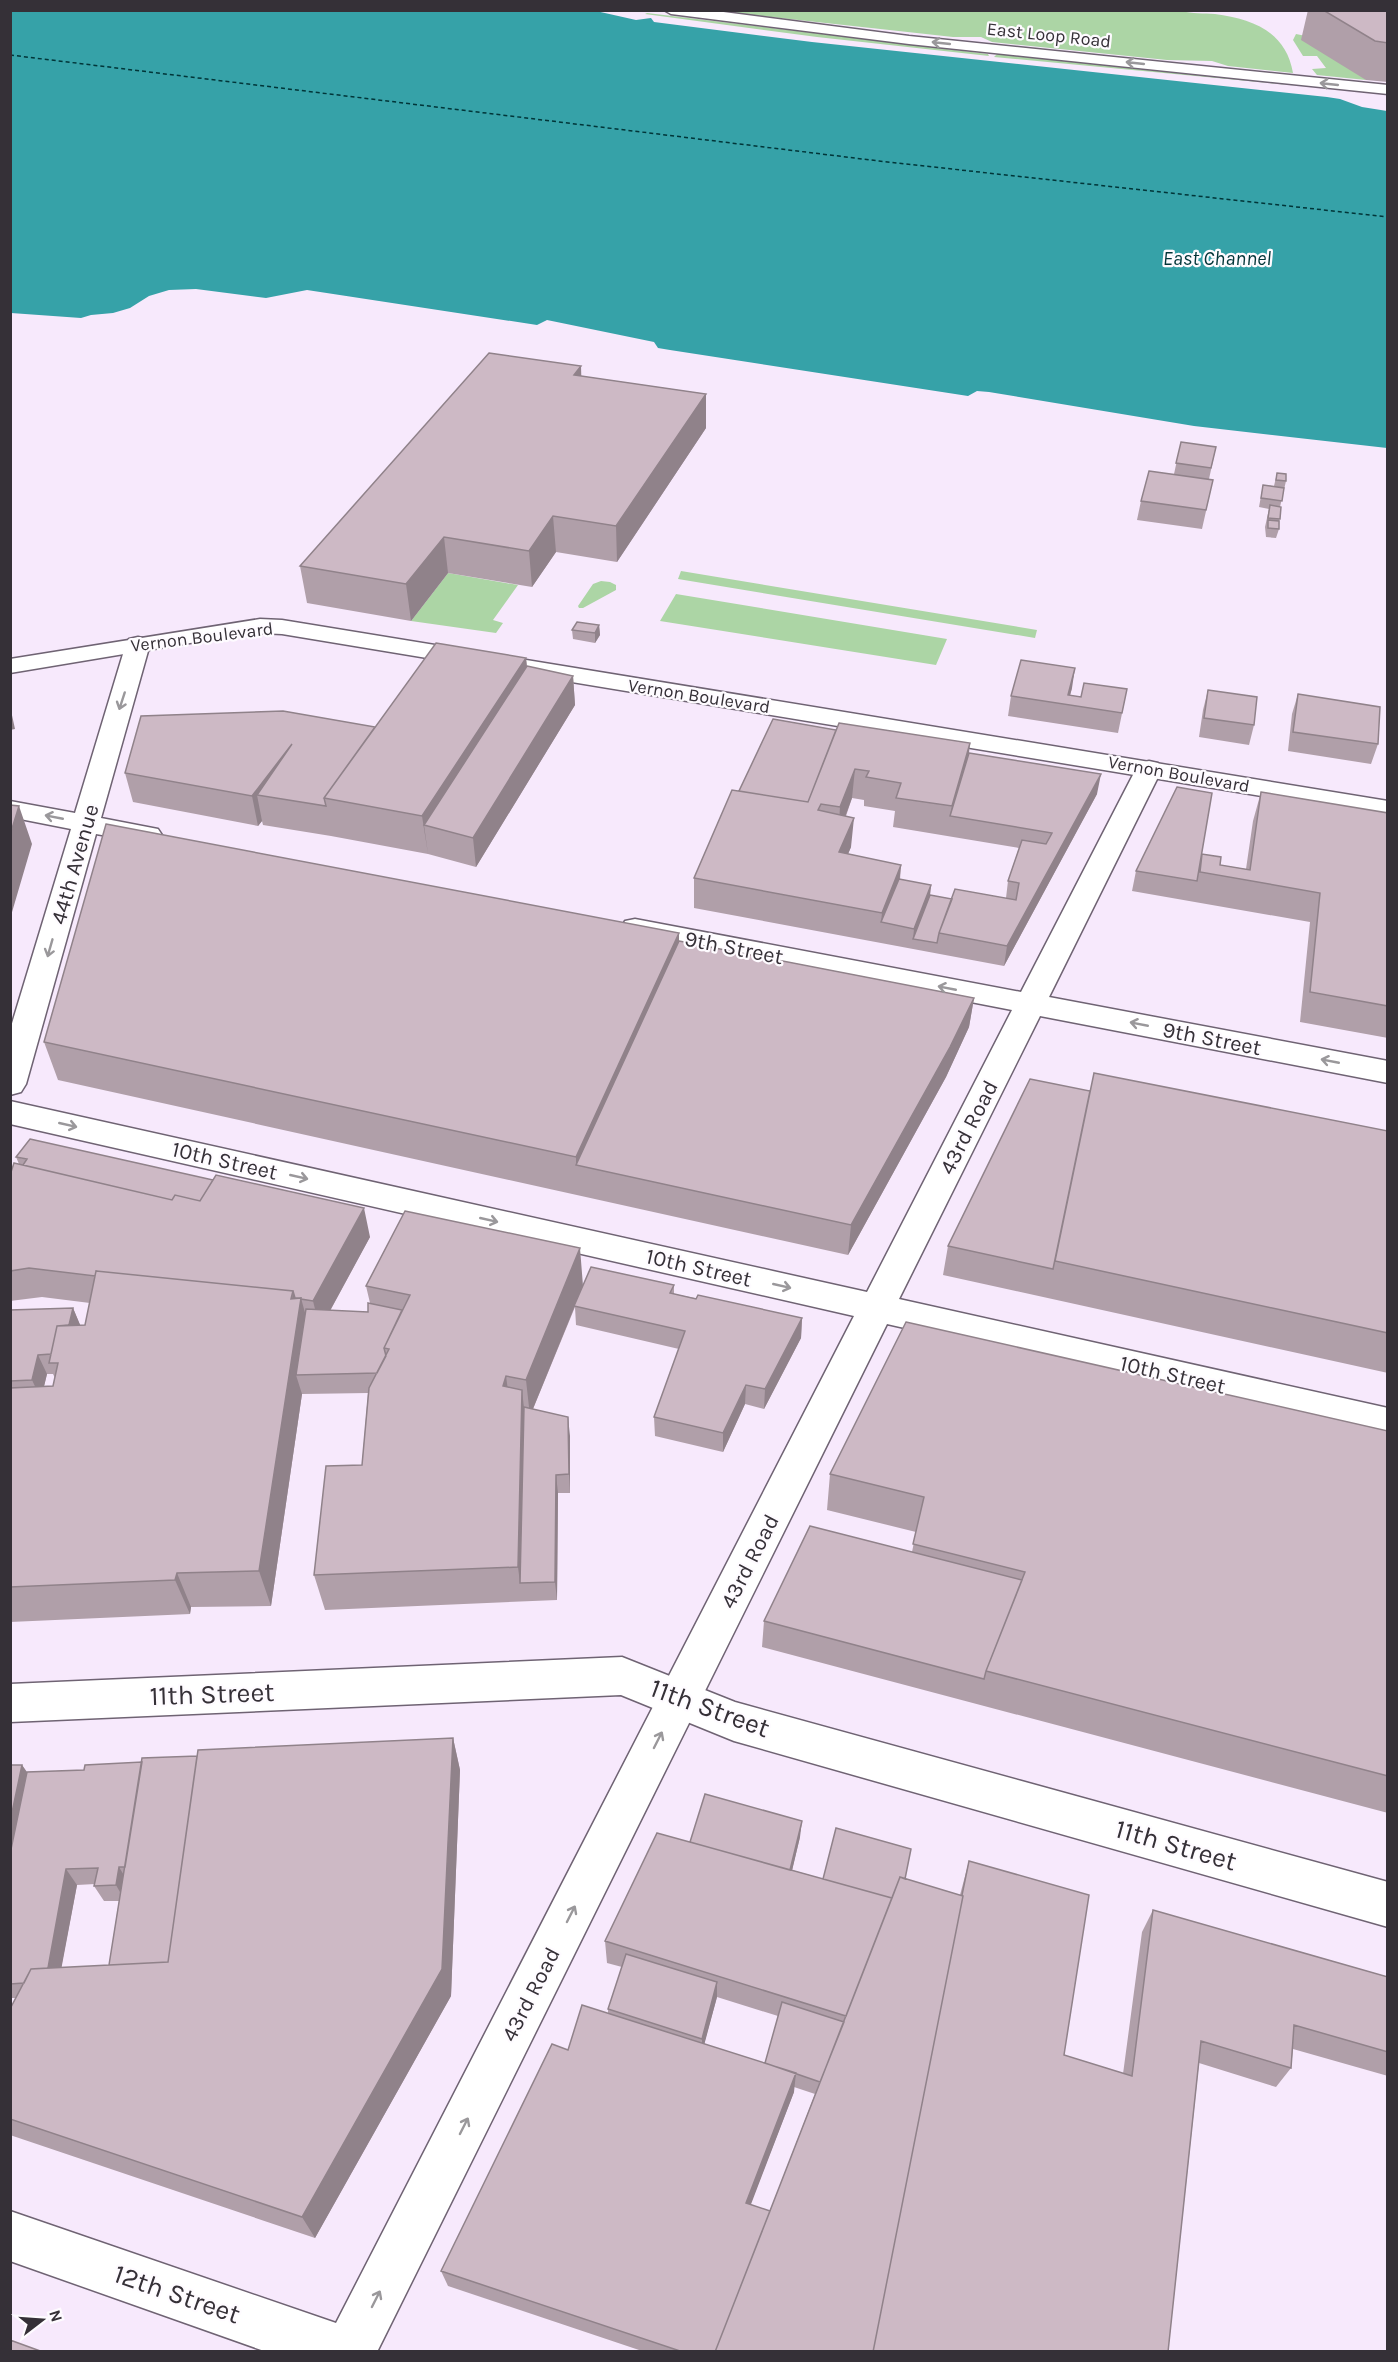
<svg xmlns="http://www.w3.org/2000/svg" width="1398" height="2362" font-family="Karla,sans-serif">
  <rect width="100%" height="100%" fill="#f7e9fc"/>
  <path fill="#acd5a5" d="M716,11H1183C1191,14 1204,13 1215,14C1252,19 1286,31 1293,73L1228,66L1212,61L1167,60L992,42L981,37H953Z
    M647,13L988,54L989,56L817,37L645,14Z
    M1296,34L1345,44L1366,80L1317,75L1312,69L1326,68L1317,56H1303L1293,40Z
    M997,54L1300,86L994,57Z
    M681,571L1031,629L1037,630L1035,638L678,579Z
    M448,573L518,585L493,620L503,623L496,633L411,621Z
    M601,581L610,582L616,585V590L583,608H579L578,606L593,584Z
    M676,594L947,639L936,665L660,621Z"/>
  <path fill="#36a2a8" d="M10,11H596L636,20L651,18L654,22L812,42L1327,97L1340,99L1362,107L1387,111V448L1194,426L989,392L977,391L968,396L670,350L658,348L654,342L547,320L537,325L307,290L266,298L196,289L169,290L149,296L130,308L113,313L91,315L81,318L11,313Z"/>
  <g fill="none" stroke-linecap="round" stroke-linejoin="round">
    <path stroke="#013538" stroke-width="1.5" stroke-dasharray="4 3" stroke-linecap="butt" d="M10,55L879,161L1388,217"/>
    <defs>
      <path id="minor" d="M664,10H708L909,36L1388,85V94L909,44L671,14Z
        M138,637L147,639L150,644L101,818L158,829L162,835L158,841L148,843L96,834L26,1084L21,1092L10,1095V1030L71,829L10,817V801L75,813L126,644L129,639Z
        M1149,761L1158,763L1162,769L1049,997L1388,1061V1083L1040,1016L899,1299L1388,1408V1438L887,1324L377,2352H267L10,2261V2211L336,2323L854,1316L10,1124V1101L867,1292L1012,1010L635,937L625,935L621,928L625,921L635,919L1021,992L1136,769L1140,763Z"/>
      <path id="major" d="M260,619L282,620L1388,801V817L282,634L260,633L220,638L10,673V659Z
        M622,1657L735,1702L1388,1882V1927L734,1741L621,1695L10,1722V1684Z"/>
    </defs>
    <use href="#minor" stroke="#6f6373" stroke-width="3"/>
    <use href="#major" stroke="#6f6373" stroke-width="3"/>
    <use href="#minor" fill="#fff" fill-rule="evenodd"/>
    <use href="#major" fill="#fff" fill-rule="evenodd"/>
  </g>
  <path fill="#b09fa9" fill-rule="evenodd" d="M1308,10H1388V82L1366,80L1301,40Z
    M581,376L706,394V428L617,562L556,552L532,587L448,573L411,621L307,603L300,566Z
    M1181,442L1216,447L1209,479L1213,480L1202,529L1137,520L1141,501L1174,474Z
    M1277,473L1286,481L1280,507L1279,529L1276,538L1266,537L1265,527L1269,509L1259,507L1263,485L1274,486Z
    M599,625L600,635L595,643L573,639L572,630Z
    M526,658L527,666L573,676L575,705L476,867L428,854L331,836L263,825L262,821L258,826L133,802L125,773L375,727Z
    M1072,688L1070,696L1081,697L1127,689L1118,733L1008,716L1011,696Z
    M1208,690L1254,725L1249,745L1199,737L1203,710Z
    M1298,694L1378,744L1371,764L1288,751L1292,714Z
    M773,719L969,753L1097,794L1004,966L694,908V878L739,791ZM852,798L864,800V806L895,811L893,827L1019,848L1008,881L1006,898L952,899L930,895L931,885L900,880L901,865L848,854L851,847L846,816Z
    M1261,792L1388,813V1038L1300,1022L1310,922L1132,891L1136,871L1201,858L1220,865L1246,869L1253,821Z
    M679,941L974,998L969,1027L946,1077L848,1255L58,1080L44,1042Z
    M1090,1091L1388,1131V1373L943,1275L948,1246Z
    M16,1157L370,1237L330,1311L368,1312L370,1303L366,1286L674,1285V1294L802,1318L801,1338L764,1409L745,1404L723,1452L655,1436L654,1417L679,1349L576,1325L575,1307L533,1409L570,1436V1493H558L557,1600L325,1610L314,1575L362,1465L368,1393L302,1394L271,1606L191,1607L190,1614L10,1622V1310L73,1308L80,1325H85L90,1303L42,1297L10,1301V1175L19,1164ZM47,1374H53L55,1378L53,1386H44Z
    M1388,1431V1813L762,1647L764,1621L912,1552L916,1532L827,1510L830,1474Z
    M453,1738L460,1770L451,1996L315,2238L10,2135V2009L16,1998H10V1765H22L27,1772L84,1770L197,1756ZM95,1884L94,1886L104,1901H119L109,1965L61,1968L77,1885Z
    M800,1837L792,1870L823,1879H905L960,1895L969,1861L1064,2055L1123,2074L1142,1932L1153,1910L1388,1977V2076L1293,2049L1291,2068L1276,2087L1199,2063L1168,2352H645L448,2286L441,2271L568,2050L608,2013V2009L622,1967L607,1963L605,1941L690,1842ZM717,1997L778,2016L765,2063L704,2044ZM794,2087L815,2094L770,2211L750,2205L794,2092Z"/>
  <path fill="#90828a" d="M581,366L582,400L574,375Z
    M706,394V428L617,562L616,526Z
    M553,516L556,552L532,587L529,551Z
    M444,537L448,573L411,621L406,584Z
    M599,625L600,635L595,643V633Z
    M526,658L529,695L424,825L428,854L422,816Z
    M1075,668L1072,688L1067,705L1068,695Z
    M573,676L575,705L476,867L473,838Z
    M10,706L15,729L10,730Z
    M970,743L967,773L950,816L952,806Z
    M292,744L257,795L262,821L258,826L252,796Z
    M855,769L852,798L838,836L840,807Z
    M1101,774L1097,794L1004,966L1007,946Z
    M19,806L32,844L10,919V835Z
    M854,818L851,847L836,882L839,852Z
    M901,865L898,895L881,922L882,913Z
    M931,885L929,905L913,939L914,929Z
    M679,933V971L576,1165V1157Z
    M974,998L969,1027L946,1077L848,1255L851,1225Z
    M364,1208L370,1237L320,1329L313,1301Z
    M580,1248L583,1286L530,1416L526,1380Z
    M293,1291L301,1298L311,1335L296,1375L302,1394L271,1606L259,1571Z
    M73,1308L81,1327L62,1353Z
    M802,1318L801,1338L764,1409L765,1389Z
    M38,1355L47,1374L41,1399L32,1380Z
    M506,1376L511,1412L503,1386Z
    M746,1385L745,1404L723,1452V1433Z
    M522,1390L526,1426L520,1583L518,1567Z
    M568,1417L570,1436V1493L569,1474Z
    M556,1475L558,1493L557,1600L555,1582Z
    M177,1573L191,1607L190,1614L175,1580Z
    M453,1738L460,1770L451,1996L315,2238L302,2217Z
    M22,1765L38,1789L10,1926V1822Z
    M802,1821L800,1837L787,1892L788,1877Z
    M119,1867L128,1882L125,1901L116,1885Z
    M66,1869L77,1885L56,1997L45,1982Z
    M717,1982V1997L702,2053V2039Z
    M796,2073L794,2092L745,2220L746,2203Z"/>
  <path fill="#cdb9c5" stroke="#90828a" stroke-width="1.5" d="M1323,10H1388V43L1375,41Z
    M489,353L581,366L574,375L706,394L616,526L553,516L529,551L444,537L406,584L300,566Z
    M1181,442L1216,447L1211,468L1176,463Z
    M1149,471L1213,480L1206,510L1141,501Z
    M1277,473L1286,474V481L1276,480Z
    M1263,485L1284,488L1282,501L1261,498Z
    M1270,505L1281,507L1280,519L1268,518Z
    M1268,520L1279,521V529L1268,528Z
    M577,622L599,625L595,633L572,630Z
    M436,643L526,658L422,816L324,798Z
    M1021,660L1075,668L1068,695L1081,697L1084,683L1127,689L1122,713L1011,696Z
    M527,666L573,676L473,838L424,825Z
    M1208,690L1257,697L1254,725L1204,718Z
    M1298,694L1380,707L1378,744L1293,732Z
    M283,711L375,727L324,798L326,806L257,795L292,744L252,796L125,773L141,716Z
    M773,719L836,730L808,802L739,791Z
    M839,723L970,743L952,806L896,798L901,783L866,777L869,771L855,769L840,807L821,804L818,810L854,818L839,852L901,865L882,913L694,878L732,790L808,802Z
    M969,753L1101,774L1007,946L939,933L955,889L1016,900L1019,883L1008,881L1022,840L1046,844L1052,833L950,816Z
    M1177,787L1212,793L1197,881L1136,871Z
    M1261,792L1388,813V1006L1310,992L1320,893L1200,872L1202,854L1221,857L1220,865L1250,870Z
    M10,805L19,806L10,835Z
    M106,824L679,933L576,1157L44,1042Z
    M899,879L931,885L914,929L881,922Z
    M930,895L952,899L939,933L937,943L913,939Z
    M679,941L974,998L950,1047L851,1225L576,1165Z
    M1094,1073L1388,1131V1333L1055,1261Z
    M1030,1079L1090,1091L1053,1269L948,1246Z
    M30,1139L213,1180L200,1201L175,1195L172,1200L23,1165L27,1159L16,1157Z
    M14,1163L172,1200L175,1195L200,1201L216,1175L364,1208L313,1301L301,1299V1298H295L293,1291L96,1271L95,1276L29,1268L10,1271V1175Z
    M405,1211L580,1248L526,1380L506,1376L503,1386L522,1390L518,1567L314,1575L326,1466L362,1465L369,1388L389,1349L384,1348L410,1295L366,1286Z
    M591,1267L674,1285L670,1293L696,1299L698,1295L802,1318L765,1389L746,1385L723,1433L654,1417L685,1331L574,1306Z
    M96,1271L293,1291L291,1299L301,1298L259,1571L177,1573L175,1580L10,1587V1388L53,1386L58,1363H49L57,1326L85,1325Z
    M368,1303L402,1310L384,1348L386,1356L377,1373L296,1375L306,1309L368,1312Z
    M73,1308L69,1325L57,1326L51,1354L38,1355L32,1380L10,1381V1310Z
    M906,1322L1388,1431V1776L986,1671L1025,1572L913,1544L924,1497L830,1474Z
    M524,1407L568,1417L569,1474L556,1475L555,1582L520,1583Z
    M810,1526L1022,1580L986,1671L984,1679L764,1621Z
    M453,1738L442,1969L302,2217L10,2119V2009L31,1969L168,1962L198,1750Z
    M197,1756L168,1962L109,1965L142,1758Z
    M142,1762L125,1867H119L116,1885L94,1886L98,1868L66,1869L48,1968L31,1969L24,1983L10,1984V1854L27,1772L84,1770L85,1765Z
    M10,1765H22L10,1822Z
    M705,1794L802,1821L790,1870L690,1842Z
    M836,1828L911,1849L905,1879L900,1877L892,1898L823,1879Z
    M657,1833L892,1898L846,2016L605,1941Z
    M969,1861L1089,1895L1064,2055L1132,2076L1153,1910L1388,1977V2052L1294,2025L1291,2068L1201,2041L1168,2352H873L963,1896L962,1895Z
    M900,1877L963,1896L873,2352H715Z
    M626,1954L717,1982L702,2039L608,2009Z
    M782,2002L844,2022L820,2082L765,2063Z
    M582,2005L796,2073L746,2203L770,2211L715,2352H683L441,2271L552,2044L568,2050Z
    M10,2340L43,2352H10Z"/>
  <defs><path id="oneway-shaft" d="M-6 0H5M1.5-3L5.5 0L1.5 3" fill="none" stroke-width="1.6" stroke-linecap="round" stroke-linejoin="round" transform="scale(1.5)"/></defs>
  <g stroke="#9a989b">
    <use href="#oneway-shaft" transform="translate(941 43) rotate(-174)"/>
    <use href="#oneway-shaft" transform="translate(1135 63) rotate(-174)"/>
    <use href="#oneway-shaft" transform="translate(1329 84) rotate(-174)"/>
    <use href="#oneway-shaft" transform="translate(122 701) rotate(108)"/>
    <use href="#oneway-shaft" transform="translate(54 817) rotate(-169)"/>
    <use href="#oneway-shaft" transform="translate(50 948) rotate(106)"/>
    <use href="#oneway-shaft" transform="translate(947 988) rotate(-169)"/>
    <use href="#oneway-shaft" transform="translate(1139 1024) rotate(-169)"/>
    <use href="#oneway-shaft" transform="translate(1330 1061) rotate(-169)"/>
    <use href="#oneway-shaft" transform="translate(68 1125) rotate(13)"/>
    <use href="#oneway-shaft" transform="translate(299 1177) rotate(13)"/>
    <use href="#oneway-shaft" transform="translate(489 1220) rotate(13)"/>
    <use href="#oneway-shaft" transform="translate(782 1286) rotate(13)"/>
    <use href="#oneway-shaft" transform="translate(658 1740) rotate(-63)"/>
    <use href="#oneway-shaft" transform="translate(571 1914) rotate(-63)"/>
    <use href="#oneway-shaft" transform="translate(464 2126) rotate(-63)"/>
    <use href="#oneway-shaft" transform="translate(376 2299) rotate(-63)"/>
  </g>
  <g text-anchor="middle" stroke-width="4.5" stroke-linejoin="round" paint-order="stroke">
    <g font-size="18" fill="#353037" stroke="#fefbff">
      <text transform="translate(1049 35) rotate(6)" y="6">East Loop Road</text>
      <text transform="translate(202 637) rotate(-7)" y="6">Vernon Boulevard</text>
      <text transform="translate(699 696) rotate(9)" y="6">Vernon Boulevard</text>
      <text transform="translate(1179 774) rotate(10)" y="6">Vernon Boulevard</text>
    </g>
    <g font-size="20" font-style="italic" fill="#013538" stroke="#fefbff">
      <text x="1217" y="265">East Channel</text>
    </g>
    <g font-size="22" fill="#353037" stroke="#fefbff">
      <text transform="translate(74 864) rotate(-74)" y="8">44th Avenue</text>
      <text transform="translate(734 947) rotate(11)" y="8">9th Street</text>
      <text transform="translate(1212 1038) rotate(11)" y="8">9th Street</text>
      <text transform="translate(968 1127) rotate(-63)" y="8">43rd Road</text>
      <text transform="translate(225 1160) rotate(13)" y="8">10th Street</text>
      <text transform="translate(699 1267) rotate(13)" y="8">10th Street</text>
      <text transform="translate(1173 1374) rotate(13)" y="8">10th Street</text>
      <text transform="translate(749 1561) rotate(-63)" y="8">43rd Road</text>
      <text transform="translate(530 1994) rotate(-63)" y="8">43rd Road</text>
    </g>
    <g font-size="27" fill="#353037" stroke="#fefbff">
      <text transform="translate(212 1694) rotate(-2)" y="9">11th Street</text>
      <text transform="translate(710 1708) rotate(20)" y="9">11th Street</text>
      <text transform="translate(1176 1845) rotate(16)" y="9">11th Street</text>
      <text transform="translate(177 2294) rotate(19)" y="9">12th Street</text>
    </g>
  </g>
  <rect width="1398" height="2362" fill="none" stroke="#353037" stroke-width="24"/>
  <g transform="translate(42 2320) rotate(73)" stroke="#fefbff" stroke-width="4.5" paint-order="stroke">
  <path d="M0-4.5L10 22L0 15L-10 22Z" fill="#353037"/>
  <text y="-9" font-size="16" font-weight="bold" text-anchor="middle" fill="#353037">N</text>
  </g>
</svg>
